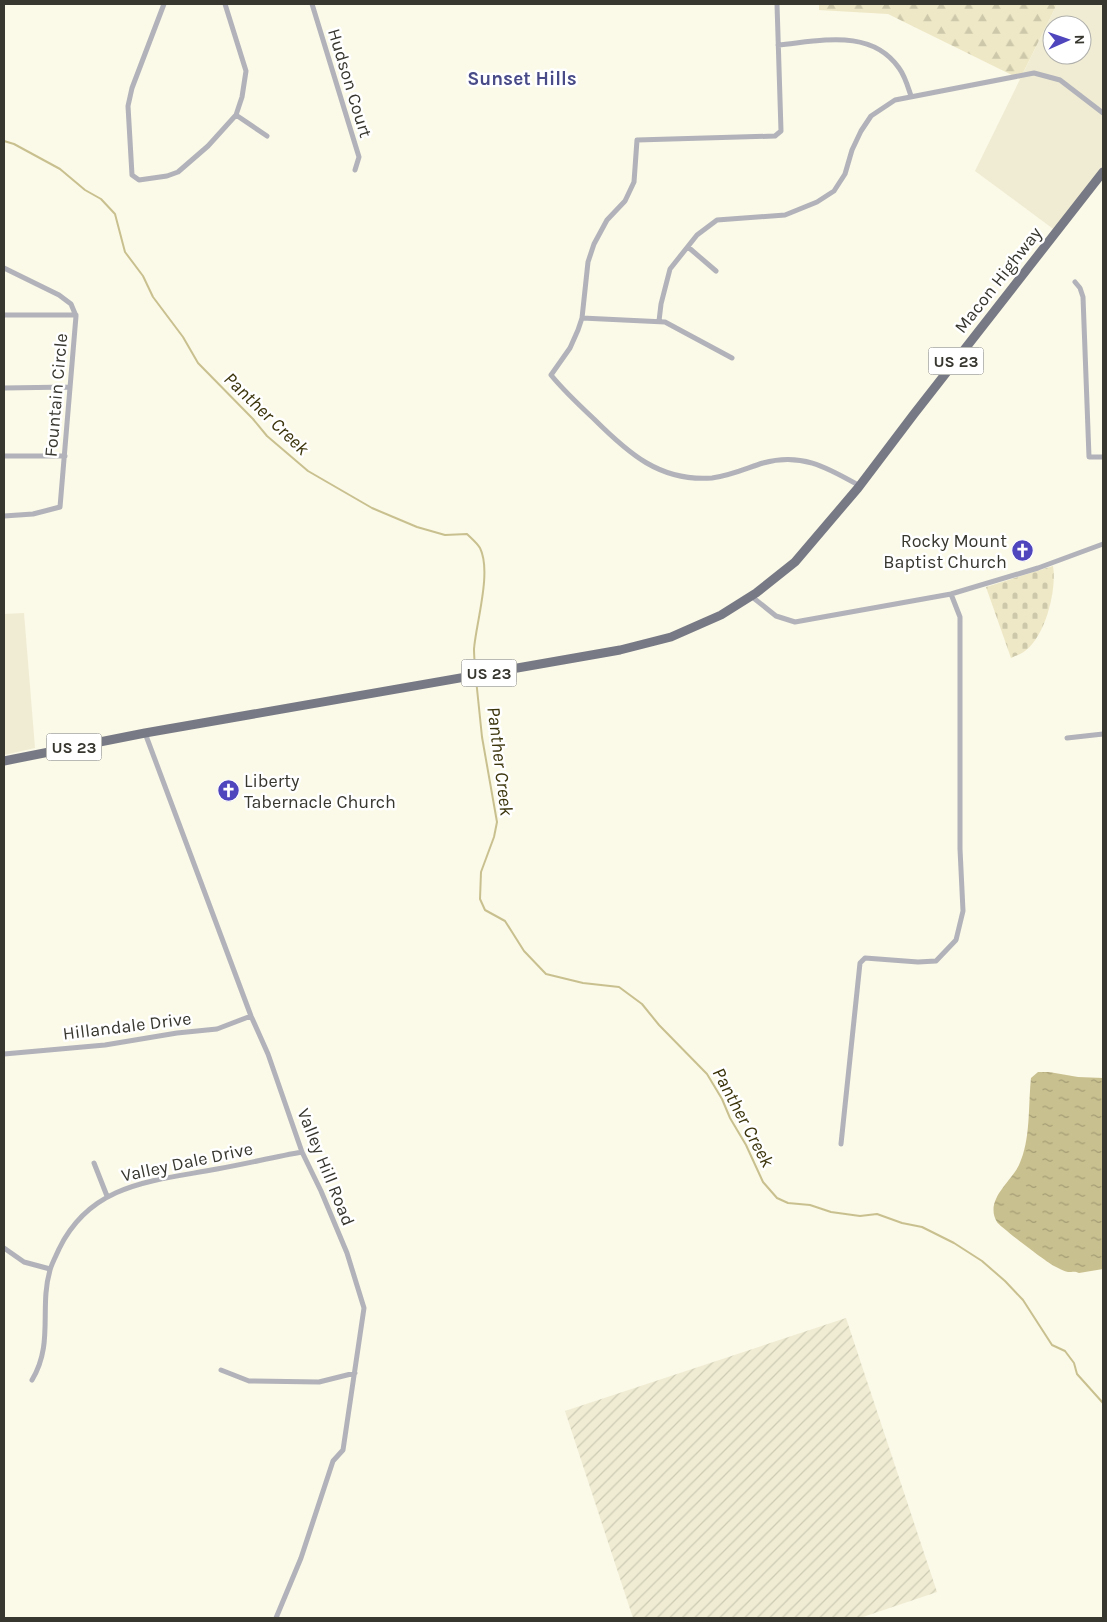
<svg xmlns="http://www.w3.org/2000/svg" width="1107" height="1622" font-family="Karla,sans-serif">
  <defs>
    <pattern id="industrial-furrows" width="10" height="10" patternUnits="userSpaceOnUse" patternTransform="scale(1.25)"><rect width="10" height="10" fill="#f0ecd3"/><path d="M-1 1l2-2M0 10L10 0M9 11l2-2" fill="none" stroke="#cecbb5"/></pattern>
    <pattern id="forest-firs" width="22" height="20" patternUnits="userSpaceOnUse" patternTransform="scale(1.25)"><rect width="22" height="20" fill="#eee8c6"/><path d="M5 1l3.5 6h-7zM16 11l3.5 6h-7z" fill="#cdc8aa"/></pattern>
    <pattern id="cemetery-stones" width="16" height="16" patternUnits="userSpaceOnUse" patternTransform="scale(1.25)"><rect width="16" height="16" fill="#eee8c6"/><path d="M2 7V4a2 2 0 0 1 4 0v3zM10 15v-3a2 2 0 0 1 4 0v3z" fill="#cdc8aa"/></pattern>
    <pattern id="water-ripples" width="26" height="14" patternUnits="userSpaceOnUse" patternTransform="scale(1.25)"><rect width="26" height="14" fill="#c9c08f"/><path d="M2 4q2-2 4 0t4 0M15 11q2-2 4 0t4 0" fill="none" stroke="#a49d75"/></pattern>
  </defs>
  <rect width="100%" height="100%" fill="#fbf9e7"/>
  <path fill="#f0ecd3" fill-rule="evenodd" d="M1057,4H1103V170L1056,231L975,171ZM1052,25H1082V55H1052Z
    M24,613L35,748L4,755V614Z"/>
  <path fill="url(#industrial-furrows)" d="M846,1318L937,1592L860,1618H633L565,1411Z"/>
  <path fill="url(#forest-firs)" d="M819,4H1057L1020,79L888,14L819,10Z"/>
  <path fill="url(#cemetery-stones)" d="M1053,566C1057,590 1045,640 1022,653C1019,655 1015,656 1011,658L986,587Z"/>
  <path fill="url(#water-ripples)" d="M1038,1072H1049L1078,1077L1103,1078V1269L1079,1273C1075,1271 1073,1272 1068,1272C1063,1271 1059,1268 1054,1266C1048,1263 999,1226 997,1222C984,1200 1011,1182 1019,1165C1031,1139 1028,1106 1031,1078Z"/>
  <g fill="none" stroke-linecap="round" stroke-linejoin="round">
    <path stroke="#c9c08f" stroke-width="2" d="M4,141L14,144L60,169L85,190L101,199L115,214L125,252L143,276L153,297L183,337L198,363L253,419L267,436L308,471L372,508L417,527L445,535L467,534C471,538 477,543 480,548C492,572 476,623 474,649C474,656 475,664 475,672
      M476,679L482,737L497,822L494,837L481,872L480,899L485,910L505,921L524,951L546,974L583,983L619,987L642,1004L659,1025L707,1074L722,1099L730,1118L746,1145L763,1182L777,1198L788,1203L810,1205L831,1212L860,1216L877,1214L902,1223L922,1227L954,1243L982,1261L1005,1281L1023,1300L1052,1345L1065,1351L1074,1363L1077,1374L1103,1403"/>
    <path stroke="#b1b2ba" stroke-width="5" d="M164,4L132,88L128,106L132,175L139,180L167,176L178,172L208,146L236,115L242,97L246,71L225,4
      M312,4L359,157L355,170
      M777,4L781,131L775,136L637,140L634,182L625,201L607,220L594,244L588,262L582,318L578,330L570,348L551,375C564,391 579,405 594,419C628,453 660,482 712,478C730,476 747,468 763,463C802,452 828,468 860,486
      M778,45C821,41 871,28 899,68C905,76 908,87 911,96
      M236,115L267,136
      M688,247L716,271
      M4,268L59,295L71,304L76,316L60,507L33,514L4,516
      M1075,282L1080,288L1083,297L1089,457H1103
      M4,315H76
      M582,318L665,322L732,358
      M659,321L661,304L670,269L697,235L717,220L785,215L817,202L834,191L845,174L852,150L861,131L871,116L895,100L1034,73L1060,80L1103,113
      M4,388L70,387
      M4,456H65
      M751,596L776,616L795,622L951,594L1038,568L1103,544
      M145,733L251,1016L268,1054L302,1152L321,1191L347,1253L364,1308L343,1450L333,1461L301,1558L276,1618
      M1067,738L1103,734
      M4,1054L105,1045L177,1033L217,1029L251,1016
      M841,1144L860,963L865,958L918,962L936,961L956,940L963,911L960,849V617L951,594
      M94,1163L107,1196
      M4,1248L24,1262L50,1269
      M221,1370L249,1381L319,1382L355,1373
      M32,1380C54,1344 39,1308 50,1270C52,1263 56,1256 59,1249C91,1183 153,1181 217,1169C245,1164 274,1157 302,1152"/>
    <path stroke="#777985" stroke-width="9" d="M4,761L145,733L620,650L671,637L721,615L756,593L795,562L858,488L914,414L1103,172"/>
  </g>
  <defs>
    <symbol id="church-disc" viewBox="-11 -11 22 22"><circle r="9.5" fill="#4f45bc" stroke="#fff"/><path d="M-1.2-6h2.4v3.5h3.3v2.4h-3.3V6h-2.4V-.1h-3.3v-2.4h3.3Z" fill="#fff"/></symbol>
  </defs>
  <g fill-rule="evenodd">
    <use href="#church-disc" x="1010" y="538" width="25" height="25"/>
    <use href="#church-disc" x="216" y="778" width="25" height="25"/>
  </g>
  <g text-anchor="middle" stroke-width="5" stroke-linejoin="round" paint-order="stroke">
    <g fill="#fff" stroke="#73726d" stroke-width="1">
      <rect x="928.5" y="347.5" width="55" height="27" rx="4"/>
      <rect x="461.5" y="659.5" width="55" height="27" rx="4"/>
      <rect x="46.5" y="733.5" width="55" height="27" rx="4"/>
    </g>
    <g font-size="16" font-weight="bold" fill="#37362f">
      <text x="956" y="367">US 23</text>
      <text x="489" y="679">US 23</text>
      <text x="74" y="753">US 23</text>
    </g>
    <g font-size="18" fill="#37362f" stroke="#fff">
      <text transform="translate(350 83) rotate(73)" y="6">Hudson Court</text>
      <text transform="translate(998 280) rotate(-52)" y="6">Macon Highway</text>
      <text transform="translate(56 395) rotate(-85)" y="6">Fountain Circle</text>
      <text transform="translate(127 1026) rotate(-7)" y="6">Hillandale Drive</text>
      <text transform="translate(187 1162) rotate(-12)" y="6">Valley Dale Drive</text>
      <text transform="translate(326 1167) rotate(68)" y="6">Valley Hill Road</text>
    </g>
    <g font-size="18" fill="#37362f" stroke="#fff" text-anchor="end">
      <text x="1007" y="547">Rocky Mount<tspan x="1007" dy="21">Baptist Church</tspan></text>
      <text x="244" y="787" text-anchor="start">Liberty<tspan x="244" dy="21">Tabernacle Church</tspan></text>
    </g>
    <g font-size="19" font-weight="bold" fill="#494b88" stroke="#fff">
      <text x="522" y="85">Sunset Hills</text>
    </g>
    <g font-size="19" font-style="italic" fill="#3b340b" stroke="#fff">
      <text transform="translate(267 413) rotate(44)" y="7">Panther Creek</text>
      <text transform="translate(501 761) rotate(83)" y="7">Panther Creek</text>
      <text transform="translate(744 1117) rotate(62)" y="7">Panther Creek</text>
    </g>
  </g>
  <rect width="1107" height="1622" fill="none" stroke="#37362f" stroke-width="10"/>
  <g transform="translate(1067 40) rotate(88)"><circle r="24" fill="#ffffff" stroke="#afafac"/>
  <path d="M0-4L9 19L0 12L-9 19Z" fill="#4f45bc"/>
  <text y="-8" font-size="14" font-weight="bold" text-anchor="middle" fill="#37362f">N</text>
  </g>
</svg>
